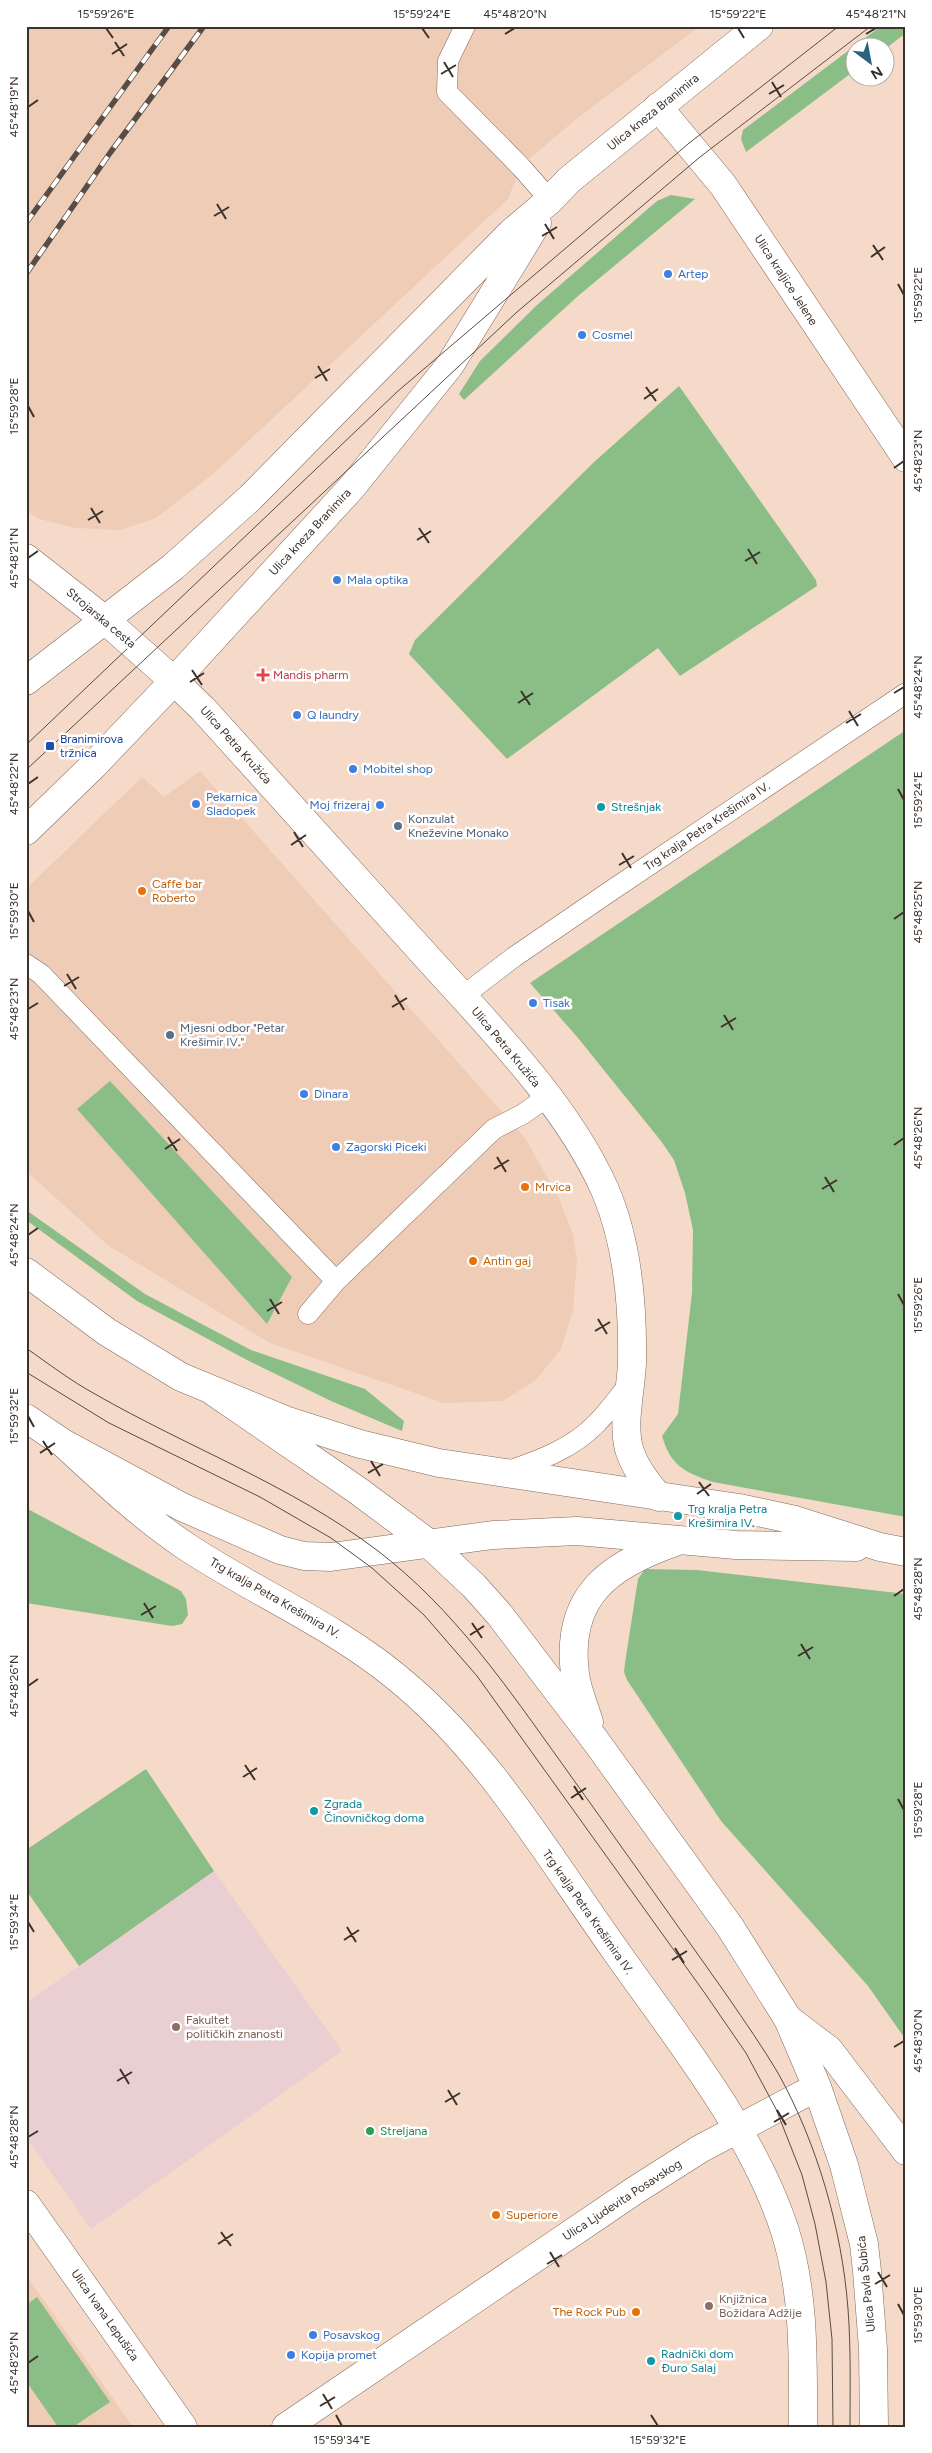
<svg xmlns="http://www.w3.org/2000/svg" width="932" height="2453" font-family="Figtree,sans-serif">
  <rect width="100%" height="100%" fill="#f5dac9"/>
  <path fill="#eeccb6" d="M26,26H700L575,120L521,166L508,199L213,474L156,518L120,530L76,528L39,519L26,510Z
    M200,771L525,1138L559,1198L573,1235L577,1260L573,1310L561,1349L536,1380L503,1401L444,1403L270,1343L109,1246L26,1171V889L142,777L164,797Z
    M26,2275L133,2427H26Z"/>
  <path fill="#e9ced2" d="M214,1871L342,2051L91,2229L26,2137V2003Z"/>
  <path fill="#8bbe87" d="M881,26H906V33L885,49L854,48V71L746,152L741,139L743,130Z
    M671,195L695,199L578,296L464,400L459,394L480,361L537,305L657,201Z
    M679,386L816,580L817,586L680,676L658,648L507,759L409,654L415,640L593,463Z
    M906,730V1517L713,1482C684,1472 671,1466 662,1436L678,1414L692,1293L693,1230L685,1193L674,1160L661,1141L578,1038L530,983Z
    M110,1081L292,1277L267,1324L77,1109Z
    M26,1210L145,1294L251,1350L365,1389L404,1421L402,1431L331,1401L247,1360L137,1301L26,1220Z
    M26,1508L181,1591L186,1599L188,1615L182,1624L172,1626L26,1603Z
    M645,1569L697,1570L906,1594V2040L868,1986L721,1821L627,1680L624,1672L625,1663L638,1579Z
    M146,1769L214,1871L79,1966L26,1890V1850Z
    M37,2297L110,2402L73,2427H58L26,2381V2305Z"/>
  <g fill="none" stroke-linecap="round" stroke-linejoin="round">
    <defs>
      <path id="lane" d="M465,26L448,61L447,92L521,167L550,200
        M26,964L41,974L336,1281L494,1129L523,1114L547,1097
        M463,996L514,957L615,888L906,693
        M308,1314L336,1281
        M505,1472C538,1461 572,1449 596,1424C609,1411 619,1396 631,1382"/>
      <path id="street" d="M658,107L723,185L906,458
        M174,681L203,709C277,792 352,874 426,956C489,1026 567,1104 605,1190C628,1243 633,1306 632,1363C631,1390 622,1422 629,1449C635,1468 646,1482 659,1497
        M788,2019L829,2050L906,2151
        M26,2204L183,2427"/>
      <path id="secondary" d="M26,558L105,620L174,681
        M26,681L173,567L250,498L511,233L550,200L569,180L759,26
        M26,831L94,765L174,681L352,487L450,365L537,223
        M26,1272L107,1332L181,1377L285,1420L360,1444L439,1463L739,1508L795,1520L880,1547L906,1552
        M214,1392L357,1490L427,1542L474,1586L499,1614L595,1740L730,1927L788,2019L817,2087L844,2165L864,2244L867,2271L873,2349L874,2427
        M26,1418L63,1443L182,1507L280,1550L304,1556L331,1557L493,1535L577,1531L736,1545L856,1547
        M63,1443C102,1479 142,1517 187,1547C255,1592 331,1624 395,1676C486,1749 546,1853 613,1947C673,2033 751,2128 784,2228C805,2292 803,2361 803,2427
        M589,1722C584,1706 577,1690 575,1674C565,1596 609,1565 675,1542
        M286,2427L634,2191L700,2149L817,2087"/>
    </defs>
    <use href="#lane" stroke="#81695a" stroke-width="21"/>
    <use href="#street" stroke="#81695a" stroke-width="29"/>
    <use href="#secondary" stroke="#81695a" stroke-width="29"/>
    <use href="#lane" stroke="#fff" stroke-width="20"/>
    <use href="#street" stroke="#fff" stroke-width="28"/>
    <use href="#secondary" stroke="#fff" stroke-width="28"/>
    <path stroke="#594c44" stroke-width="1" d="M26,745L398,391L688,144L839,26
      M26,770L517,312L700,157L871,26
      M26,1348C49,1364 71,1381 95,1394C189,1448 291,1485 378,1551C454,1609 507,1687 563,1765C618,1842 673,1919 728,1997C745,2022 762,2046 778,2073C817,2143 842,2229 848,2309C851,2348 850,2387 850,2427
      M26,1372L109,1423L260,1497L331,1538L372,1568L424,1615L477,1676L704,1992L746,2053L776,2109L802,2175L815,2224L826,2282L832,2339L833,2427"/>
    <defs>
      <path id="rail" d="M26,223L169,26
        M26,274L110,153L204,26"/>
    </defs>
    <use href="#rail" stroke="#594c44" stroke-width="5.5"/>
    <use href="#rail" stroke="#fff" stroke-width="4" stroke-dasharray="11" stroke-linecap="butt"/>
  </g>
  <path fill="none" stroke="#3c322b" stroke-width="2" d="M106,28L113,38M422,28L429,38M738,28L744,38M505,34L515,28M866,34L876,28M115,42L124,56M112,54L127,44M444,62L453,77M441,74L456,65M772,82L781,97M769,94L784,85M28,107L38,100M217,204L226,219M214,216L229,207M545,224L554,239M542,236L557,227M873,245L883,260M871,257L885,247M898,284L904,295M318,366L327,381M315,378L330,369M646,387L656,401M644,399L658,389M28,406L34,417M894,468L904,461M91,508L100,523M88,520L103,511M419,528L429,543M417,540L431,531M748,549L757,564M28,558L38,551M745,561L760,552M192,670L202,685M190,682L204,673M521,691L530,705M894,693L904,687M518,703L533,693M849,711L858,726M846,723L861,714M28,784L38,777M898,789L904,800M294,832L303,847M291,845L306,835M622,853L631,868M619,865L634,856M28,911L34,922M894,919L904,912M67,974L76,989M64,986L79,977M395,995L404,1010M392,1007L407,998M28,1009L38,1003M724,1015L733,1030M721,1027L736,1018M168,1137L177,1151M894,1145L904,1138M165,1149L180,1139M497,1157L506,1172M494,1169L509,1160M825,1177L834,1192M822,1189L837,1180M28,1235L38,1228M898,1294L904,1305M270,1299L279,1314M267,1311L282,1302M598,1319L607,1334M595,1331L610,1322M28,1416L34,1427M43,1441L52,1455M40,1453L55,1443M371,1461L380,1476M368,1473L383,1464M699,1482L709,1496M697,1494L711,1484M894,1596L904,1589M144,1603L153,1618M141,1615L156,1606M472,1623L482,1638M470,1635L484,1626M801,1644L810,1659M798,1656L813,1647M28,1686L38,1679M245,1765L255,1780M243,1777L257,1768M574,1786L583,1800M571,1798L586,1788M898,1799L904,1810M28,1922L34,1932M347,1927L356,1942M344,1940L359,1930M675,1948L684,1963M672,1960L687,1951M894,2047L904,2041M120,2069L129,2084M117,2081L132,2072M448,2090L457,2105M445,2102L460,2093M777,2110L786,2125M774,2122L789,2113M28,2137L38,2131M221,2232L231,2246M218,2244L233,2234M550,2252L559,2267M547,2264L562,2255M878,2272L887,2287M875,2284L890,2275M898,2304L904,2315M28,2363L38,2356M323,2394L332,2409M320,2406L335,2397M336,2415L342,2426M651,2415L658,2426"/>
  <g fill="#3f7fe0" stroke="#fff" stroke-width="2">
    <circle cx="668" cy="274" r="5"/>
    <circle cx="582" cy="335" r="5"/>
    <circle cx="337" cy="580" r="5"/>
    <circle cx="297" cy="715" r="5"/>
    <circle cx="353" cy="769" r="5"/>
    <circle cx="196" cy="804" r="5"/>
    <circle cx="380" cy="805" r="5"/>
    <circle cx="533" cy="1003" r="5"/>
    <circle cx="304" cy="1094" r="5"/>
    <circle cx="336" cy="1147" r="5"/>
    <circle cx="313" cy="2335" r="5"/>
    <circle cx="291" cy="2355" r="5"/>
  </g>
  <path fill="#e0444e" stroke="#fff" stroke-width="2" d="M260.5 667.5h5v5h5v5h-5v5h-5v-5h-5v-5h5z"/>
  <rect fill="#1a4fb4" stroke="#fff" stroke-width="2" x="45" y="741" width="10" height="10" rx="2.5"/>
  <g fill="#0f9aa8" stroke="#fff" stroke-width="2">
    <circle cx="601" cy="807" r="5"/>
    <circle cx="678" cy="1516" r="5"/>
    <circle cx="314" cy="1811" r="5"/>
    <circle cx="651" cy="2361" r="5"/>
  </g>
  <g fill="#5c6f8a" stroke="#fff" stroke-width="2">
    <circle cx="398" cy="826" r="5"/>
    <circle cx="170" cy="1035" r="5"/>
  </g>
  <g fill="#e8710a" stroke="#fff" stroke-width="2">
    <circle cx="142" cy="891" r="5"/>
    <circle cx="525" cy="1187" r="5"/>
    <circle cx="473" cy="1261" r="5"/>
    <circle cx="496" cy="2215" r="5"/>
    <circle cx="636" cy="2312" r="5"/>
  </g>
  <g fill="#8d6e63" stroke="#fff" stroke-width="2">
    <circle cx="176" cy="2027" r="5"/>
    <circle cx="709" cy="2306" r="5"/>
  </g>
  <circle fill="#2e9e5b" stroke="#fff" stroke-width="2" cx="370" cy="2131" r="5"/>
  <g text-anchor="middle" stroke-width="5" stroke-linejoin="round" paint-order="stroke">
    <g font-size="12" fill="#3c322b" stroke="#fff">
      <text transform="translate(653 112) rotate(-39)" y="4">Ulica kneza Branimira</text>
      <text transform="translate(786 280) rotate(57)" y="4">Ulica kraljice Jelene</text>
      <text transform="translate(310 532) rotate(-47)" y="4">Ulica kneza Branimira</text>
      <text transform="translate(101 618) rotate(40)" y="4">Strojarska cesta</text>
      <text transform="translate(236 745) rotate(48)" y="4">Ulica Petra Kružića</text>
      <text transform="translate(707 826) rotate(-34)" y="4">Trg kralja Petra Krešimira IV.</text>
      <text transform="translate(506 1047) rotate(50)" y="4">Ulica Petra Kružića</text>
      <text transform="translate(275 1598) rotate(30)" y="4">Trg kralja Petra Krešimira IV.</text>
      <text transform="translate(588 1912) rotate(55)" y="4">Trg kralja Petra Krešimira IV.</text>
      <text transform="translate(622 2200) rotate(-33)" y="4">Ulica Ljudevita Posavskog</text>
      <text transform="translate(866 2284) rotate(-96)" y="4">Ulica Pavla Šubića</text>
      <text transform="translate(105 2315) rotate(55)" y="4">Ulica Ivana Lepušića</text>
    </g>
    <g font-size="12" fill="#366cbe" stroke="#fff" text-anchor="start">
      <text x="678" y="278">Artep</text>
      <text x="592" y="339">Cosmel</text>
      <text x="347" y="584">Mala optika</text>
      <text x="307" y="719">Q laundry</text>
      <text x="363" y="773">Mobitel shop</text>
      <text x="206" y="801">Pekarnica<tspan x="206" dy="14">Sladopek</tspan></text>
      <text x="370" y="809" text-anchor="end">Moj frizeraj</text>
      <text x="543" y="1007">Tisak</text>
      <text x="314" y="1098">Dinara</text>
      <text x="346" y="1151">Zagorski Piceki</text>
      <text x="323" y="2339">Posavskog</text>
      <text x="301" y="2359">Kopija promet</text>
    </g>
    <g font-size="12" fill="#be3a42" stroke="#fff" text-anchor="start">
      <text x="273" y="679">Mandis pharm</text>
    </g>
    <g font-size="12" fill="#164399" stroke="#fff" text-anchor="start">
      <text x="60" y="743">Branimirova<tspan x="60" dy="14">tržnica</tspan></text>
    </g>
    <g font-size="12" fill="#0d838f" stroke="#fff" text-anchor="start">
      <text x="611" y="811">Strešnjak</text>
      <text x="688" y="1513">Trg kralja Petra<tspan x="688" dy="14">Krešimira IV.</tspan></text>
      <text x="324" y="1808">Zgrada<tspan x="324" dy="14">Činovničkog doma</tspan></text>
      <text x="661" y="2358">Radnički dom<tspan x="661" dy="14">Đuro Salaj</tspan></text>
    </g>
    <g font-size="12" fill="#4e5e75" stroke="#fff" text-anchor="start">
      <text x="408" y="823">Konzulat<tspan x="408" dy="14">Kneževine Monako</tspan></text>
      <text x="180" y="1032">Mjesni odbor "Petar<tspan x="180" dy="14">Krešimir IV."</tspan></text>
    </g>
    <g font-size="12" fill="#c56008" stroke="#fff" text-anchor="start">
      <text x="152" y="888">Caffe bar<tspan x="152" dy="14">Roberto</tspan></text>
      <text x="535" y="1191">Mrvica</text>
      <text x="483" y="1265">Antin gaj</text>
      <text x="506" y="2219">Superiore</text>
      <text x="626" y="2316" text-anchor="end">The Rock Pub</text>
    </g>
    <g font-size="12" fill="#785e54" stroke="#fff" text-anchor="start">
      <text x="186" y="2024">Fakultet<tspan x="186" dy="14">političkih znanosti</tspan></text>
      <text x="719" y="2303">Knjižnica<tspan x="719" dy="14">Božidara Adžije</tspan></text>
    </g>
    <g font-size="12" fill="#27864d" stroke="#fff" text-anchor="start">
      <text x="380" y="2135">Streljana</text>
    </g>
  </g>
  <rect width="932" height="2453" fill="none" stroke="#ffffff" stroke-width="55"/>
  <g transform="translate(870 62) rotate(148)"><circle r="24" fill="#ffffff" stroke="#b1adaa"/>
  <path d="M0-4L9 19L0 12L-9 19Z" fill="#2b627d"/>
  <text y="-8" font-size="14" font-weight="bold" text-anchor="middle" fill="#3c322b">N</text>
  </g>
  <rect x="28" y="28" width="876" height="2398" fill="none" stroke="#3c322b" stroke-width="2"/>
  <g font-size="12" text-anchor="middle" fill="#3c322b">
    <text x="106" y="18">15°59'26"E</text>
    <text x="422" y="18">15°59'24"E</text>
    <text x="515" y="18">45°48'20"N</text>
    <text x="738" y="18">15°59'22"E</text>
    <text x="876" y="18">45°48'21"N</text>
    <text transform="translate(14 107) rotate(-90)" y="4">45°48'19"N</text>
    <text transform="translate(918 295) rotate(-90)" y="4">15°59'22"E</text>
    <text transform="translate(14 406) rotate(-90)" y="4">15°59'28"E</text>
    <text transform="translate(918 461) rotate(-90)" y="4">45°48'23"N</text>
    <text transform="translate(14 558) rotate(-90)" y="4">45°48'21"N</text>
    <text transform="translate(918 687) rotate(-90)" y="4">45°48'24"N</text>
    <text transform="translate(14 784) rotate(-90)" y="4">45°48'22"N</text>
    <text transform="translate(918 800) rotate(-90)" y="4">15°59'24"E</text>
    <text transform="translate(14 911) rotate(-90)" y="4">15°59'30"E</text>
    <text transform="translate(918 912) rotate(-90)" y="4">45°48'25"N</text>
    <text transform="translate(14 1009) rotate(-90)" y="4">45°48'23"N</text>
    <text transform="translate(918 1138) rotate(-90)" y="4">45°48'26"N</text>
    <text transform="translate(14 1235) rotate(-90)" y="4">45°48'24"N</text>
    <text transform="translate(918 1305) rotate(-90)" y="4">15°59'26"E</text>
    <text transform="translate(14 1416) rotate(-90)" y="4">15°59'32"E</text>
    <text transform="translate(918 1589) rotate(-90)" y="4">45°48'28"N</text>
    <text transform="translate(14 1686) rotate(-90)" y="4">45°48'26"N</text>
    <text transform="translate(918 1810) rotate(-90)" y="4">15°59'28"E</text>
    <text transform="translate(14 1922) rotate(-90)" y="4">15°59'34"E</text>
    <text transform="translate(918 2041) rotate(-90)" y="4">45°48'30"N</text>
    <text transform="translate(14 2137) rotate(-90)" y="4">45°48'28"N</text>
    <text transform="translate(918 2315) rotate(-90)" y="4">15°59'30"E</text>
    <text transform="translate(14 2363) rotate(-90)" y="4">45°48'29"N</text>
    <text x="342" y="2444">15°59'34"E</text>
    <text x="658" y="2444">15°59'32"E</text>
  </g>
</svg>
